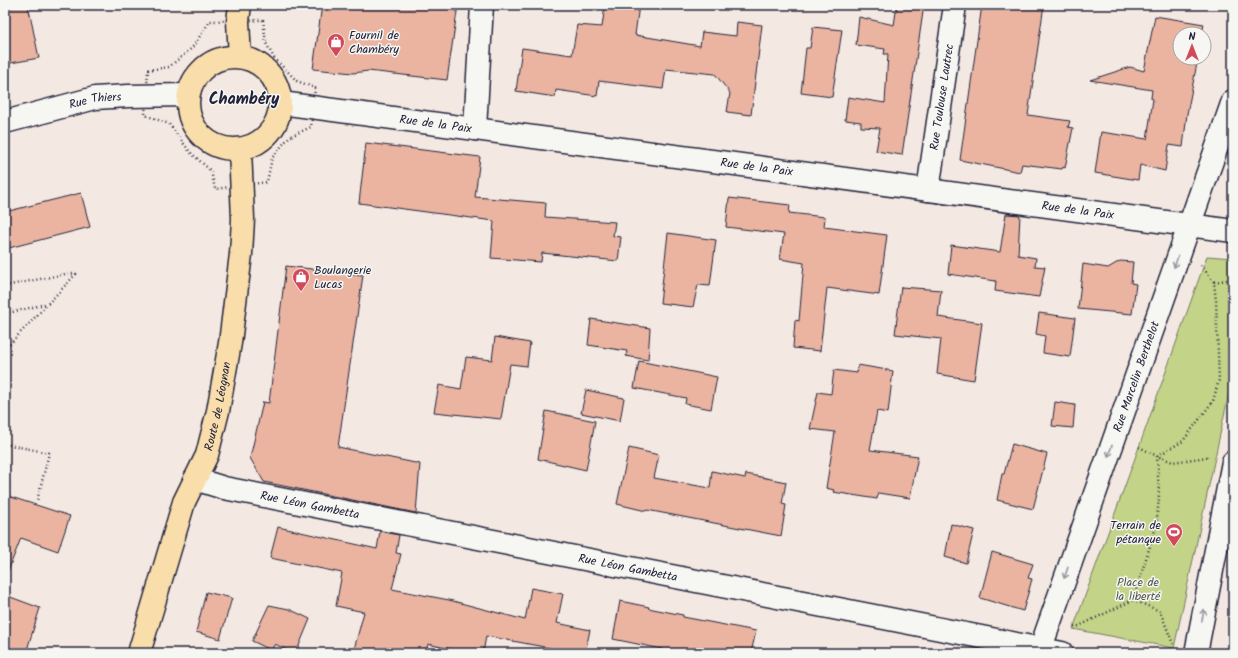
<svg xmlns="http://www.w3.org/2000/svg" width="1238" height="658" font-family="Kalam,sans-serif">
  <rect width="100%" height="100%" fill="#f4e9e2"/>
  <filter id="ink" filterUnits="userSpaceOnUse"><feTurbulence type="fractalNoise" baseFrequency=".025" numOctaves="2"/><feDisplacementMap in="SourceGraphic" scale="8" xChannelSelector="R" yChannelSelector="G"/><feConvolveMatrix kernelMatrix="1 2 1 2 8 2 1 2 1" color-interpolation-filters="sRGB"/></filter>
  <g filter="url(#ink)">
    <path fill="#c3d387" stroke="#727a61" d="M1207,256L1233,258V374L1174,648L1073,629L1139,447Z"/>
    <path fill="#ebb4a1" stroke="#22223b" d="M5,5H28L39,58L5,64Z
      M322,5H458L447,80L368,71L353,73L313,69Z
      M605,5H639L635,35L700,46L702,32L736,36L737,22L762,25L751,115L727,112L730,93L715,74L666,69L663,89L599,81L597,96L556,90L555,97L516,91L522,48L572,55L577,25L602,27Z
      M897,5H924L902,155L876,151L880,128L861,127V122L845,120L848,97L885,103L888,54H884L885,49L856,45L859,17L894,25Z
      M982,5H1044L1028,115L1070,121L1068,127L1073,128L1065,168L1063,167L1062,169L1022,164L1020,172L960,160Z
      M1155,16L1204,24L1202,34H1180V58H1198L1187,114L1183,147L1169,145L1165,171L1140,165L1138,180L1095,173L1101,132L1147,139L1153,99L1151,98L1152,90L1090,80L1130,67L1144,71Z
      M813,27L842,30L832,97L801,93L806,48H810Z
      M366,143L480,157L475,197L546,203L545,217L615,222L613,236L621,237L618,261L542,253L541,262L491,258L494,221L359,203Z
      M81,193L90,227L5,249V212Z
      M729,198L790,205L789,213L825,217L824,227L887,235L879,295L827,288L820,351L793,348L795,320L799,321L804,263L780,259L784,234L726,227Z
      M1006,214L1020,215L1018,255L1036,258L1035,266L1045,267L1039,297L995,291L996,281L948,274L951,245L1000,252Z
      M668,233L716,240L710,286L698,285L693,307L660,303Z
      M1120,261L1133,262L1131,283L1136,284L1132,314L1078,309L1083,264L1108,268Z
      M286,266L363,275L338,447L420,464L416,513L264,482L250,458L263,402L269,403Z
      M901,287L941,290L938,317L982,323L974,380L937,374L941,339L895,334Z
      M1039,313L1075,318L1070,357L1043,353L1045,336L1036,334Z
      M591,319L650,328L648,360L626,356L627,351L588,345Z
      M495,337L530,343L527,366L510,364L501,419L434,412L439,385L461,389L466,357L492,360Z
      M639,361L717,377L711,409L685,404L686,398L634,388Z
      M858,365L893,371L888,413L877,411L870,450L918,456L910,498L878,493L877,499L833,492L834,490L826,488L835,432L810,429L818,392L831,394L834,370L857,373Z
      M586,390L624,398L620,421L581,413Z
      M1055,402L1075,405L1073,428L1052,426Z
      M546,411L595,421L586,470L538,459Z
      M1012,444L1047,454L1033,509L997,500L1002,474H1004Z
      M629,448L659,455L654,478L710,488L712,471L745,478L746,474L786,482L782,504L786,505L781,536L647,510L646,511L617,504Z
      M5,495L70,516L58,551L21,538L6,576Z
      M951,524L974,530L966,563L945,557Z
      M278,527L377,549L380,531L399,535L396,553L401,554L392,589L449,600L525,620L531,588L563,594L557,623L590,630L585,653H555V649L486,636L483,653H468L428,644L426,653H353L364,612L336,606L342,573L270,558Z
      M992,552L1033,564L1028,578L1032,579L1023,611L980,598Z
      M206,592L232,598L220,639L196,632Z
      M5,595L40,608L26,653H5Z
      M620,601L649,607L648,608L683,615V617L756,631L751,653H662V649L613,639Z
      M269,605L289,609L310,619L296,653H293L275,644L271,650L252,641Z"/>
    <g fill="none" stroke-linecap="round" stroke-linejoin="round">
      <defs>
        <g id="minor">
          <path id="s1" d="M281,103L1233,231"/>
          <path id="s2" d="M5,122L95,98L128,96L188,95"/>
          <path d="M475,129L482,5"/>
          <path id="s3" d="M928,190L955,5"/>
          <path id="s4" d="M195,479L224,488L1062,653"/>
          <path id="s5" d="M1039,653L1233,101"/>
          <path d="M1196,653L1233,462"/>
        </g>
        <g id="major">
          <path d="M240,5L238,21L240,57"/>
          <circle cx="234" cy="103" r="46"/>
          <path id="s6" d="M139,653L184,502L207,455L218,411L230,343L241,254L243,219L240,149"/>
        </g>
      </defs>
      <use href="#minor" stroke="#22223b" stroke-width="25"/>
      <use href="#major" stroke="#22223b" stroke-width="25"/>
      <path stroke="#22223b" stroke-width="2.5" stroke-dasharray="1 3" stroke-linecap="butt" d="M263,20L266,43L274,58L297,81L315,88L311,127L289,137L272,158L267,182L215,189L211,171L190,152L169,124L145,115L148,70L169,67L192,48L210,21Z
        M1201,265L1214,282L1216,301L1219,380L1213,401L1183,441L1157,456L1173,462L1207,457L1209,458
        M1214,282L1233,279
        M5,286L65,274H76L5,349
        M5,314L49,303
        M5,444L49,453L37,501
        M1133,600L1160,611L1173,644
        M1074,627L1079,626L1133,600L1156,527L1159,498L1157,456L1139,447"/>
      <use href="#minor" stroke="#f6f6f2" stroke-width="22"/>
      <use href="#major" stroke="#f9deab" stroke-width="22"/>
    </g>
    <defs><path id="oneway-shaft" d="M-6 0H5M1.5-3L5.5 0L1.5 3" fill="none" stroke-width="1.6" stroke-linecap="round" stroke-linejoin="round"/></defs>
    <g stroke="#9797a0">
      <use href="#oneway-shaft" transform="translate(1176 262) rotate(109)"/>
      <use href="#oneway-shaft" transform="translate(1110 451) rotate(109)"/>
      <use href="#oneway-shaft" transform="translate(1066 573) rotate(109)"/>
      <use href="#oneway-shaft" transform="translate(1203 615) rotate(-79)"/>
    </g>
  </g>
  <defs>
    <symbol id="shop-pin" viewBox="-11 -11 22 30"><path d="M0 17L-7.5 6A9.5 9.5 0 1 1 7.5 6Z" fill="#d1495b" stroke="#f6f6f2"/><path d="M-5-2.5h2.3a2.7 3.5 0 0 1 5.4 0H5L5.5 6h-11ZM-1.5-2.5h3a1.5 2.3 0 0 0-3 0Z" fill="#fff"/></symbol>
    <symbol id="stadium-pin" viewBox="-11 -11 22 30"><path d="M0 17L-7.5 6A9.5 9.5 0 1 1 7.5 6Z" fill="#d1495b" stroke="#f6f6f2"/><path d="M0-5a6.5 5 0 1 0 0 10a6.5 5 0 1 0 0-10ZM-3.5-1.8h7v3.6h-7Z" fill="#fff"/></symbol>
  </defs>
  <g fill-rule="evenodd">
    <use href="#shop-pin" x="326" y="32" width="20" height="27"/>
    <use href="#shop-pin" x="291" y="267" width="20" height="27"/>
    <use href="#stadium-pin" x="1164" y="522" width="20" height="27"/>
  </g>
  <g text-anchor="middle" stroke-width="3" stroke-linejoin="round" paint-order="stroke">
    <g font-size="12" fill="#22223b" stroke="#f6f6f2" text-anchor="start">
      <text x="349" y="39">Fournil de<tspan x="349" dy="14">Chambéry</tspan></text>
      <text x="314" y="274">Boulangerie<tspan x="314" dy="14">Lucas</tspan></text>
      <text x="1161" y="529" text-anchor="end">Terrain de<tspan x="1161" dy="14">pétanque</tspan></text>
    </g>
    <g font-size="12" fill="#22223b" stroke="#f6f6f2">
      <text dy="4" stroke="none"><textPath href="#s3" startOffset="94">Rue Toulouse Lautrec</textPath></text>
      <text dy="4" stroke="none"><textPath href="#s2" startOffset="93">Rue Thiers</textPath></text>
      <text dy="4" stroke="none"><textPath href="#s1" startOffset="156">Rue de la Paix</textPath></text>
      <text dy="4" stroke="none"><textPath href="#s1" startOffset="480">Rue de la Paix</textPath></text>
      <text dy="4" stroke="none"><textPath href="#s1" startOffset="804">Rue de la Paix</textPath></text>
      <text dy="4" stroke="none"><textPath href="#s5" startOffset="293">Rue Marcelin Berthelot</textPath></text>
      <text dy="4" stroke="none"><textPath href="#s6" startOffset="260">Route de Léognan</textPath></text>
      <text dy="4" stroke="none"><textPath href="#s4" startOffset="118">Rue Léon Gambetta</textPath></text>
      <text dy="4" stroke="none"><textPath href="#s4" startOffset="442">Rue Léon Gambetta</textPath></text>
    </g>
    <g font-size="12" fill="#525752" stroke="#f6f6f2">
      <text x="1138" y="586">Place de<tspan x="1138" dy="14">la liberté</tspan></text>
    </g>
    <g font-size="16" font-weight="bold" fill="#22223b" stroke="#f6f6f2">
      <text x="244" y="104">Chambéry</text>
    </g>
  </g>
  <rect width="1238" height="658" fill="none" stroke="#f6f6f2" stroke-width="20"/>
  <rect x="10" y="10" width="1218" height="638" fill="none" stroke="#22223b" stroke-width="1.5" filter="url(#ink)"/>
  <g transform="translate(1192 46)"><circle r="19" fill="#f6f6f2" stroke="#a1a1a9"/>
  <path d="M0-3L7 15L0 10L-7 15Z" fill="#d1495b"/>
  <text y="-6" font-size="11" font-weight="bold" text-anchor="middle" fill="#22223b">N</text>
  </g>
</svg>
